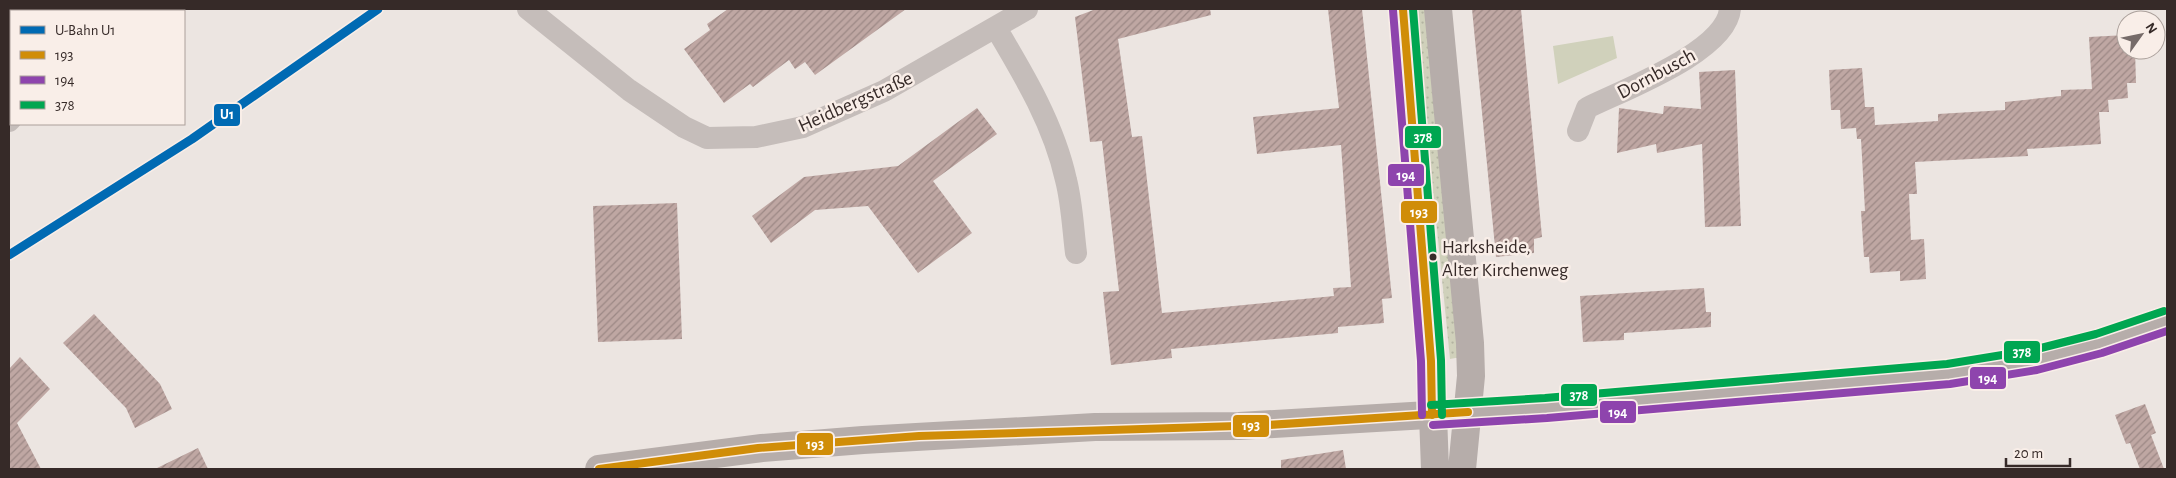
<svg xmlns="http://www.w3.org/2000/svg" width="2176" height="478" font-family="'Alegreya Sans',sans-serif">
  <defs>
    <pattern id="grass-dots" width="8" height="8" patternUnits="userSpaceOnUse" patternTransform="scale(1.25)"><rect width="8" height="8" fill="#d0d1bb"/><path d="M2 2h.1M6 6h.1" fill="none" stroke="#b3b4a1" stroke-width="1.8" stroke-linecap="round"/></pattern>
    <pattern id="building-hatch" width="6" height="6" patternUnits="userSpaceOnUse" patternTransform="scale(1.25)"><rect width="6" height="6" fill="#bfa7a3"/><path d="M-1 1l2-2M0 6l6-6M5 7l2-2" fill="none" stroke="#9c8885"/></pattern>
  </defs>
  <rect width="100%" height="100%" fill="#ece5e1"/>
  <path fill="url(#grass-dots)" d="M1415,9H1429L1466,356L1450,359Z"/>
  <path fill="#d0d1bb" d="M1613,36L1617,58L1558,84L1553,46Z"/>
  <path fill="url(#building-hatch)" d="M728,9H906L815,75L805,62L795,69L789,60L753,87L750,84L724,103L684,49L710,30L707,24Z
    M1096,9H1210L1211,15L1118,39L1132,137L1142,136L1162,313L1334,296L1333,288L1351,287L1341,145L1257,154L1253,117L1339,108L1328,9H1362L1392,298L1382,299L1384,323L1338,327V333L1171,349L1172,358L1111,365L1103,292L1119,291L1102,141L1090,142L1075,17Z
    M1472,9H1521L1542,237L1534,239V253L1496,257Z
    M2126,35V50H2135L2136,83H2127L2128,98L2108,100L2109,112H2099L2101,144L2027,149L2028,156L1915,162L1917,194H1909L1911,240L1924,239L1926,279L1900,281V271L1870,273L1869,257H1864L1861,211H1865L1861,139H1857L1856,128L1841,129L1840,110H1831L1829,70L1862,68L1865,107H1874L1875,125L1938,121V114L2005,110V102L2061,96V90L2092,89L2089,37Z
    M1735,70L1741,226L1705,227L1702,144L1657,153L1656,144L1617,153L1619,108L1663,114L1664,106L1701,109L1699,72Z
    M977,108L997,134L933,181L972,233L918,273L868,206L815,210L771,243L752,216L804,177L898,166Z
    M677,203L682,339L598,342L593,206Z
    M1704,288L1706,312H1711V327L1624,333V340L1583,342L1580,296Z
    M94,314L160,384L172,409L135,428L126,408L63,343Z
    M20,357L50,389L17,423L41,469H9V369Z
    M2145,404L2156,433L2151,435L2164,469H2140L2130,443L2126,444L2115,415Z
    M198,448L208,469H155Z
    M1343,450L1346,469H1281V460Z"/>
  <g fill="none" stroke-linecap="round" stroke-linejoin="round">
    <path stroke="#c5bdba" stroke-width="22" d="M528,9L629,90L684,127L707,138L756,137L803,127L884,91L1027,9
      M157,11L160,9
      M996,28C1024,75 1054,125 1066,180C1072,203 1073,229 1076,253
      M9,121L11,119
      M1578,131L1587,108C1623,90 1726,52 1730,9"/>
    <path stroke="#b6adaa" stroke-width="28" d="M1403,9L1431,361L1435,469
      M1438,9L1470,343L1471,376L1462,469
      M599,469L762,448L863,440L1095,427L1239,426L1546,408L1948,374L2035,360L2099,344L2167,320"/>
    <defs>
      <path id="bus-1" d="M1403,9L1431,361L1432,415
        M599,469L758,448L919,436L1268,425L1468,412"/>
      <path id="bus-2" d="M1393,10L1421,361L1422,415
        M1433,425L1547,418L1950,384L2037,370L2102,353L2167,331"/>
      <path id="bus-3" d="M1413,9L1441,360L1442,415
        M1431,405L1545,398L1947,364L2033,350L2096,334L2164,311"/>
    </defs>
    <use href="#bus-1" stroke="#f9eee8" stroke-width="11"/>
    <use href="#bus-2" stroke="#f9eee8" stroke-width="11"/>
    <use href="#bus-3" stroke="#f9eee8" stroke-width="11"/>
    <use href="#bus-1" stroke="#d08d08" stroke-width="8"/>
    <use href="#bus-2" stroke="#8e44ad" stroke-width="8"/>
    <use href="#bus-3" stroke="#00a651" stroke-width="8"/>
    <defs>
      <path id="metro-1" d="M9,255L192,139L378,9"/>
    </defs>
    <use href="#metro-1" stroke="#f9eee8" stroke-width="12"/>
    <use href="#metro-1" stroke="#006ab3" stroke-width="9"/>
  </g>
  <circle fill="#362a28" stroke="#f9eee8" stroke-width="2" cx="1433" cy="257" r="4.5"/>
  <g text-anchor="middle" stroke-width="5" stroke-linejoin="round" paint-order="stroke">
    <g font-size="19" fill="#362a28" stroke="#f9eee8" text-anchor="start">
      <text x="1442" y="253">Harksheide,<tspan x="1442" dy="23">Alter Kirchenweg</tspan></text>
    </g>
    <g font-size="20" fill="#362a28" stroke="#f9eee8">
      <text transform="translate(1656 73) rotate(-28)" y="7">Dornbusch</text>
      <text transform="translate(855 101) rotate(-24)" y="7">Heidbergstraße</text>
    </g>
  </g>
  <g stroke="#f9eee8" stroke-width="2">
    <rect x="213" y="103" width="28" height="24" rx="5" fill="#006ab3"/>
    <rect x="1404" y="125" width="38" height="24" rx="5" fill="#00a651"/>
    <rect x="1387" y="163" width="38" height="24" rx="5" fill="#8e44ad"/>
    <rect x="1400" y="200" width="38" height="24" rx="5" fill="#d08d08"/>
    <rect x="2003" y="340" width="38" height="24" rx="5" fill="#00a651"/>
    <rect x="1969" y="366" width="38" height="24" rx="5" fill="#8e44ad"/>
    <rect x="1560" y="383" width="38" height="24" rx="5" fill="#00a651"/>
    <rect x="1599" y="400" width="38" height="24" rx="5" fill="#8e44ad"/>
    <rect x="1232" y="414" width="38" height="24" rx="5" fill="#d08d08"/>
    <rect x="796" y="432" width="38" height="24" rx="5" fill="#d08d08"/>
  </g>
  <g font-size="14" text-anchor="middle" font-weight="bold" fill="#fff">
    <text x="227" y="119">U1</text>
    <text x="1423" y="142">378</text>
    <text x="1406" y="180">194</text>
    <text x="1419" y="217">193</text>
    <text x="2022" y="357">378</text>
    <text x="1988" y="383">194</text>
    <text x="1579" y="400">378</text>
    <text x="1618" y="417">194</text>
    <text x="1251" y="430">193</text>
    <text x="815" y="449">193</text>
  </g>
  <rect width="2176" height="478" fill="none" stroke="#362a28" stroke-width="20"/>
  <rect x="10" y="10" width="175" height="115" fill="#f9eee8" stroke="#aba09b"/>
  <rect x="20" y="26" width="25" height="8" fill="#006ab3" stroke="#aba09b"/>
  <text x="55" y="35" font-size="15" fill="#362a28">U-Bahn U1</text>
  <rect x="20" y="51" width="25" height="8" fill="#d08d08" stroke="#aba09b"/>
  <text x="55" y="60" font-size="15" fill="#362a28">193</text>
  <rect x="20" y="76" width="25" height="8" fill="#8e44ad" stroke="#aba09b"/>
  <text x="55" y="85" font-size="15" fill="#362a28">194</text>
  <rect x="20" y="101" width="25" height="8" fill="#00a651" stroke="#aba09b"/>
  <text x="55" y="110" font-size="15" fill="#362a28">378</text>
  <g transform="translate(2141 35) rotate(57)"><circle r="24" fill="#f9eee8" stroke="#aba09b"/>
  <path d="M0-4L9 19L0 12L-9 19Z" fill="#766b69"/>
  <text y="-8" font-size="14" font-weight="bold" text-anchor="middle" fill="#362a28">N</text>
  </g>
  <path d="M2006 458v8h64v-8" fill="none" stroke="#362a28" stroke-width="2.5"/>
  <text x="2014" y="458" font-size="15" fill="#362a28" stroke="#f9eee8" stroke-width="4" paint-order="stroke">20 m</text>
</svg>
